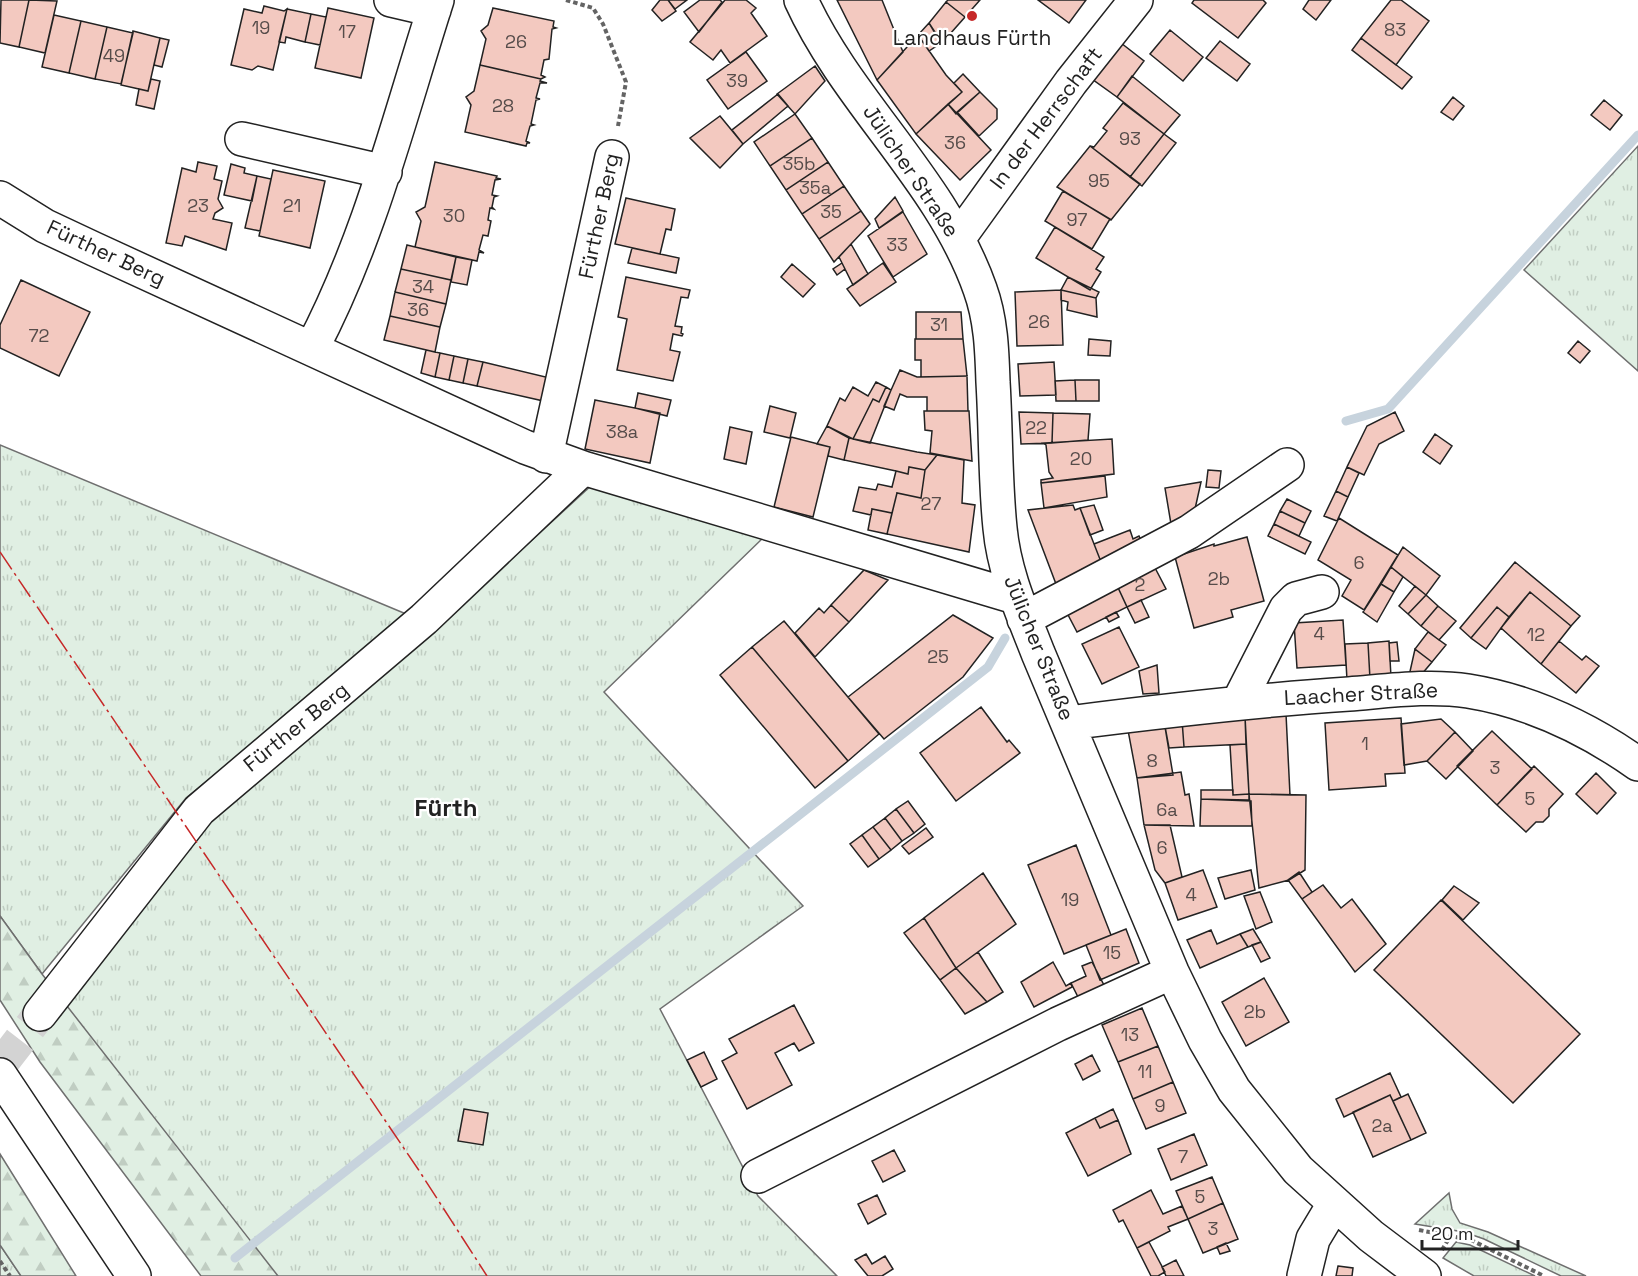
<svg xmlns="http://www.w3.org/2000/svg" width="1638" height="1276" font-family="'Space Grotesk',sans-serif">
  <defs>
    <pattern id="grass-tufts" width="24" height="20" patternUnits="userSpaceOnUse" patternTransform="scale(1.5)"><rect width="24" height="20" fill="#e0efe3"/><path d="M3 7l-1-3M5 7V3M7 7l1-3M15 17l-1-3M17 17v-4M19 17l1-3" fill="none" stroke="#c0cdc2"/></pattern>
    <pattern id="forest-firs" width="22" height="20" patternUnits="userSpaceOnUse" patternTransform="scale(1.5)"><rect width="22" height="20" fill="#e0efe3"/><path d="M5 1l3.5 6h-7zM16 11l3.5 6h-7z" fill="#c0cdc2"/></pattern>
  </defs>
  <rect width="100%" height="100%" fill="#fff"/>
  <path fill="url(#grass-tufts)" stroke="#6f6f6f" stroke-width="1.5" d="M1638,146V371L1524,270Z
    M0,445L411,616L186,798L42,974L0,916Z
    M594,483L766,535L604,692L803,906L660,1009L758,1196L837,1276H277L66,1006L224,801L470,597Z
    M1449,1193L1452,1209L1460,1223L1488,1232L1586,1276H1561L1484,1239L1464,1232L1415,1224Z
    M1456,1242L1470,1245L1535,1276H1474L1443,1258Z
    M0,1245L21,1276H0Z"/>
  <path fill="url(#forest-firs)" stroke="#6f6f6f" stroke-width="1.5" d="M0,916L42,974L278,1276H201L40,1062L0,1000Z
    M0,1154L76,1276H21L0,1245Z"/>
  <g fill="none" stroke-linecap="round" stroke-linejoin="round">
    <path stroke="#c7d3dd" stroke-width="9" d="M1346,421L1388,409L1638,135
      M235,1258L988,667L1005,638"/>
  </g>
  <path fill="#f3c9c0" stroke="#222" stroke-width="1.5" d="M1,0H29L19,47L0,43Z
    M29,0L57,1L45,53L19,47Z
    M660,0H668L676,11L662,21L652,10Z
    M668,0H687L675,9Z
    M700,0H720L722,2L699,32L684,12Z
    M725,0H746L756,8L751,13L767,36L730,63L721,50L713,60L690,42Z
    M837,0H882L903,52L877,80Z
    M948,0H980L965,17L946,2Z
    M1038,0H1086L1069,23Z
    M1194,0H1263L1266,3L1238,38L1192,3Z
    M1309,0H1331L1316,20L1303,9Z
    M1391,0H1401L1429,21L1396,65L1361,38Z
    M946,2L965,17L942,43L929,23Z
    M264,6L284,11L287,9L273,70L258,66L252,70L231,65L244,9L262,13Z
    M328,8L374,18L361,78L315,68Z
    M493,8L554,21L553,27L556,28L552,29L549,59L544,60L541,75L545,77L541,79L480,65L486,39L481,31L488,25Z
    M287,9L311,14L305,42L286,37L285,43L279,42Z
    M311,14L326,17L320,45L305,42Z
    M54,15L81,21L69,73L42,67Z
    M81,21L107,27L95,79L69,73Z
    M929,23L941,43L929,51L918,35Z
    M107,27L133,33L121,84L95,79Z
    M1170,30L1203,57L1183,81L1150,54Z
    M133,31L160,38L148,91L121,85Z
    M918,35L946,75L962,92L916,134L877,80Z
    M160,38L169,40L162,67L154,65Z
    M1361,38L1412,77L1402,89L1352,50Z
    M1220,41L1250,64L1237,81L1206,58Z
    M1121,43L1144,61L1117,97L1092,79Z
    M746,52L767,81L728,109L707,80Z
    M480,65L541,79L540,81L547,83H540L536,98L540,99L536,100L531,124L534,125L530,126L526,141L530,143H527L526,146L465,132L471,105L466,97L474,91Z
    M815,66L825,81L795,114L777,94Z
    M963,74L980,92L956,114L948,104L962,92L954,83Z
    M1132,76L1180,115L1164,134L1117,97Z
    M151,79L160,81L154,109L136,105L139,89L148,91Z
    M980,92L997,109V119L979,136L957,112Z
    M778,94L788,106L743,144L732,130Z
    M1453,97L1464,106L1453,120L1441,112Z
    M1604,100L1622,115L1610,130L1591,115Z
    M1123,103L1164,134L1130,177L1090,146L1094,147L1107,131L1103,128Z
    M948,104L991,150L960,180L916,134Z
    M795,114L812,138L770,166L754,142Z
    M720,116L743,144L720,168L690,138Z
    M1164,134L1176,143L1142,186L1130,177Z
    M812,138L828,162L786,190L770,166Z
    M1090,146L1140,184L1111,220L1057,187Z
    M198,162L217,166L214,179L222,181L218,199L223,208L215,213L213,219L232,223L226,250L185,236L182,246L166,243L182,168L196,172Z
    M435,162L497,176L496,178L501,179L495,180L492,195L497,196L494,197L492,207L494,209L490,208L488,220L491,221L488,236L483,235L479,250L484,253L479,252L477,261L415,247L421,221L416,212L425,207Z
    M828,162L844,186L802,214L786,190Z
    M231,164L245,168L244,173L257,176L252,201L224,195Z
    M273,170L325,181L310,248L259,236Z
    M257,176L271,179L260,231L245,228Z
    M844,186L861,211L819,239L802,214Z
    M1063,191L1110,219L1092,249L1045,221Z
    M895,197L903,211L879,228L875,219Z
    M626,198L675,209L671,230L666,229L660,254L615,244Z
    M861,211L870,224L834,262L819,239Z
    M903,212L927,254L893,277L868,236Z
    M1055,227L1104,257L1096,269L1101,272L1090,290L1036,258Z
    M851,244L868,274L853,285L839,257Z
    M407,245L456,257L451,280L401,269Z
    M632,248L679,258L676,273L628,263Z
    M456,257L472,260L467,285L451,282Z
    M842,263L845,269L837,275L833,269Z
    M883,263L896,282L860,306L847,289Z
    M792,264L815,284L803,297L781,277Z
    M401,269L451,280L446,304L395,292Z
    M626,277L690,290L688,298L681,297L675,326L682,327L681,333L683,334L682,336L673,334L670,350L680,352L673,381L617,370L627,319L618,317Z
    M1068,277L1099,292L1096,298L1061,290Z
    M21,280L90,312L59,376L0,348V325Z
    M1061,290L1063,345L1017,346L1015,292Z
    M1061,290L1096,298L1097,317L1067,310L1068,302L1061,300Z
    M395,292L446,304L440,327L390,316Z
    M916,312H961L963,339H916Z
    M390,316L440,327L435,352L384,340Z
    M915,339H963L967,376L921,377V360H915Z
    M1089,339L1111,341L1110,356L1088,355Z
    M1578,341L1590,351L1580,363L1568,353Z
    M426,350L440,353L435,377L421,373Z
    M440,353L454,356L449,380L435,377Z
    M454,356L468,359L463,383L449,380Z
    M468,359L483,362L477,386L463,383Z
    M483,362L554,379L548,402L477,386Z
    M1054,362L1056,395L1020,396L1018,364Z
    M900,370L917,377L967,376L968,411H927V397H907L900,394L894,410L884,406Z
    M1075,380L1076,401H1056L1055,381Z
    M1075,380H1099V401H1076Z
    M876,382L886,387L879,402L873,399L853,439L827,426L840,398L845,401L853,387L868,396Z
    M886,387L891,390L870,443L853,439L873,399L879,402Z
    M638,393L671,400L667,416L635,408Z
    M595,400L660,413L650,463L585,449Z
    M770,406L796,413L790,438L764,432Z
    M924,411H969L972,461L930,453L932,431L925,430Z
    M1019,412L1053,413L1052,443L1021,444Z
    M1395,412L1404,431L1379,444L1364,475L1347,467L1367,426Z
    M1053,413L1090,414L1088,440L1052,443Z
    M827,426L849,438L844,460L828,456L830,447L817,444Z
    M730,427L752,432L746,464L724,459Z
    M1435,434L1452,446L1440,464L1423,452Z
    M791,437L830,447L813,517L774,507Z
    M849,438L917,452L937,455L925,470L909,467L908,474L896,471L844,460Z
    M1112,439L1114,474L1041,483V480L1053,478L1049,472L1046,445L1043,443Z
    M937,455L964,460L962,503L975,505L969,552L887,534L897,493L921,498L925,470Z
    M909,467L925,470L921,498L897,493L892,513L872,509L871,515L853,511L859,487L876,490L878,484L892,487L896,471L908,474Z
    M1347,467L1359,473L1348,497L1336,491Z
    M1208,470L1221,471L1219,488L1206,487Z
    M1105,476L1107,497L1044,508L1041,483Z
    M1201,482L1195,509L1172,530L1165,488Z
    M1336,491L1348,497L1337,521L1324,516Z
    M1287,499L1311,511L1305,523L1280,511Z
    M1073,505L1075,510L1080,508L1103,567L1056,584L1028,510Z
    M1094,505L1103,530L1090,535L1080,508Z
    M872,509L892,513L887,534L868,530Z
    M1280,511L1305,523L1299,536L1274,524Z
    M1339,518L1398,555L1364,610L1342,596L1351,580L1318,560Z
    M1274,524L1311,542L1305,554L1268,536Z
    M1130,530L1133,539L1139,536L1143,545L1103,567L1094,544Z
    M1247,537L1264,601L1231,610L1233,617L1194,628L1175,557L1214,544V546Z
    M1403,547L1440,576L1426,595L1391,567Z
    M1515,562L1580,616L1571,626L1530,592L1509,617L1497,607L1471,638L1460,628Z
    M1153,564L1166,589L1127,607L1115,581Z
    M1391,567L1403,577L1394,592L1381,584Z
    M864,570L888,580L849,622L831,605Z
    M1115,581L1127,607L1077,632L1066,611Z
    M1381,584L1394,592L1377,622L1363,612Z
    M1415,586L1426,595L1408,614L1399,606Z
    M1530,592L1571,626L1541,664L1501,628Z
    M1426,595L1438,606L1421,626L1408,614Z
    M1141,600L1149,617L1135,623L1127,607Z
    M831,605L849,622L815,657L795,633L819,608L824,613Z
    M1438,606L1456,621L1439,640L1421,626Z
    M1497,607L1509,617L1486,649L1471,638Z
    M1116,612L1119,617L1109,622L1106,617Z
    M953,615L993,638L963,677L884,739L848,697Z
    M1343,620L1346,665L1297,668L1294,623Z
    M784,621L879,734L848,761L752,647Z
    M1119,627L1139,667L1102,684L1082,644Z
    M1428,632L1446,645L1432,662L1415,649Z
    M1389,641L1391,677L1370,679L1368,643Z
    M1559,641L1582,660L1586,656L1599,666L1576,693L1541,664Z
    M1397,642L1399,661H1390L1389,643Z
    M1368,643L1370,679L1347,680L1345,644Z
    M752,647L848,761L815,788L720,675Z
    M1415,649L1432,662L1421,675L1409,676Z
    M1157,665L1159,693L1143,694L1139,671Z
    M981,707L1007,742L1009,740L1020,753L956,801L920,753Z
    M1286,714L1290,795L1249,794L1245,716Z
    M1245,716L1246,744L1184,747L1182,720Z
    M1401,718L1405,773L1385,774L1386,786L1329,790L1325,723Z
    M1441,719L1455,732L1427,761L1404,765L1401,724Z
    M1182,720L1184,747L1169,748L1164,721Z
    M1164,721L1173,775L1137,778L1127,725Z
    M1492,731L1532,769L1497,805L1457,766Z
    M1455,732L1473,751L1446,779L1427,761Z
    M1246,744L1249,794L1233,795L1230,745Z
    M1534,766L1563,794L1549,809V816L1543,822H1536L1526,832L1497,805Z
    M1181,772L1185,795L1189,794L1194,826L1144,825L1137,778Z
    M1596,773L1616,793L1597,814L1576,794Z
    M1201,790H1233V795L1249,794V800L1201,799Z
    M1249,794L1306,795L1305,870L1289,880L1259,888Z
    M1201,799L1251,801L1252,826H1200Z
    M908,801L925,824L914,833L896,809Z
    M896,809L914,833L902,841L885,818Z
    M885,818L902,841L891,850L873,827Z
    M1144,825H1170L1182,877L1165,883L1155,870Z
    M873,827L891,850L879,859L862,835Z
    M926,828L933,837L909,854L902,846Z
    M862,835L879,859L868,867L850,844Z
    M1076,845L1111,935L1064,954L1028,865Z
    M1203,870L1217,907L1178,920L1165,883Z
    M1251,870L1255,890L1225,899L1218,878Z
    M1299,872L1312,892L1302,899L1288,880Z
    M983,873L1016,924L956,968L924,918Z
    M1323,885L1341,908L1352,899L1386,944L1355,972L1302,899Z
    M1454,886L1479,903L1463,920L1442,900Z
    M1260,892L1272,922L1256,929L1244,896Z
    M1441,900L1580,1034L1513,1103L1374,970Z
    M924,918L956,968L940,980L904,933Z
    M1126,929L1139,963L1100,980L1086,945Z
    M1253,929L1261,942L1248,947L1240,934Z
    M1211,930L1217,944L1240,934L1248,947L1200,968L1187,940Z
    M1261,942L1270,958L1261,962L1252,945Z
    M978,952L1003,992L987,1002L956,968Z
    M1053,962L1066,986L1071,983L1072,987L1034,1007L1021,982Z
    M1092,962L1106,989L1081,1003L1071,983L1086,976L1082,966Z
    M956,968L987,1002L965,1014L940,980Z
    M1264,978L1289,1022L1246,1046L1222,1002Z
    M794,1005L814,1043L799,1051L794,1043L775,1053L792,1085L747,1109L722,1061L737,1053L729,1039Z
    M1142,1008L1158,1046L1118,1062L1102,1025Z
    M1158,1046L1173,1082L1133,1099L1118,1062Z
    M704,1052L717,1079L701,1087L687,1060Z
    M1092,1055L1100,1071L1083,1080L1075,1064Z
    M1390,1073L1401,1097L1393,1101L1390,1095L1344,1117L1336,1099Z
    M1173,1082L1186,1113L1146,1129L1133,1099Z
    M1408,1094L1426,1133L1411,1140L1393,1101Z
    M1390,1095L1411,1140L1373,1157L1353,1112Z
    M464,1109L488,1113L483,1145L458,1141Z
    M1113,1109L1118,1120L1100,1128L1095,1118Z
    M1095,1118L1100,1128L1118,1120L1131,1154L1088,1176L1066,1133Z
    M1194,1134L1207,1165L1171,1180L1158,1149Z
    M894,1150L905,1171L883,1182L872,1161Z
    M1212,1177L1223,1203L1188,1219L1176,1191Z
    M1151,1190L1163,1214L1182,1206L1188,1219L1168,1227L1170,1231L1137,1248L1123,1220L1119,1222L1113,1210Z
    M877,1195L886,1214L868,1224L858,1204Z
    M1223,1203L1238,1239L1203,1253L1188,1219Z
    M1149,1242L1165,1272L1158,1276H1151L1137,1248Z
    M1226,1243L1230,1251L1220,1254L1217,1247Z
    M866,1254L872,1264L885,1256L893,1269L882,1276H868L855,1260Z
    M1176,1260L1184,1276H1166L1162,1267Z
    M1338,1266L1353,1268L1352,1276H1336Z"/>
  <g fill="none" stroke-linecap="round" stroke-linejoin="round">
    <path stroke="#d3d3d3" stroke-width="33" stroke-dasharray="33 16" stroke-linecap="butt" d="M0,1066L40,1014"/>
    <defs>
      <path id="minor" d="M391,0L434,10
        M801,0C848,103 942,181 980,289C991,319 992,351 993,382C996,431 995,480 1000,528C1004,572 1022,612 1038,653L1172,972L1205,1040L1234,1090L1298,1170L1371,1236L1424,1276
        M242,139L385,172
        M0,198L45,226L94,249L525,447L583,468
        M958,239L1071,82L1136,0
        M312,348C370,238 399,118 437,0
        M546,456L612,157
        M1024,619L1189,532L1287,465
        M1239,701L1286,609L1296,599L1322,592
        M1068,723C1162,711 1255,700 1349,694C1388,691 1429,685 1468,691C1530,701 1587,728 1638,764
        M40,1014L199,810L424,619L583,468L1015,597
        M758,1176L1058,1024L1172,972
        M1304,1276L1313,1239L1334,1204"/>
      <path id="major" d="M0,1075L134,1276"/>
    </defs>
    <use href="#minor" stroke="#222" stroke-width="36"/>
    <use href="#major" stroke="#222" stroke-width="36"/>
    <path stroke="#646464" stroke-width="4" stroke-dasharray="4.5 3" stroke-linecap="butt" d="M566,0L593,8L603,24L626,82L618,126
      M1419,1230L1471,1240L1544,1276
      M1442,1250L1451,1235
      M0,1261L10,1276"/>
    <use href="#minor" stroke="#fff" stroke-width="33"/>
    <use href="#major" stroke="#fff" stroke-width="33"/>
    <path stroke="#c62828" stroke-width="1.5" stroke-dasharray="21 4.5 3 4.5" stroke-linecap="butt" d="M0,552L418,1169L487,1276"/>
  </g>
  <circle fill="#c62828" stroke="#fff" stroke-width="2" cx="972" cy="16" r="6"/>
  <g text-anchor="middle" stroke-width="4.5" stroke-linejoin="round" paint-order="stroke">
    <g font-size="18" fill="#564c4a">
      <text x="261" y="34">19</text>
      <text x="1395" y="36">83</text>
      <text x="347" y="38">17</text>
      <text x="516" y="48">26</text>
      <text x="114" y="62">49</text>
      <text x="737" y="87">39</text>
      <text x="503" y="112">28</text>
      <text x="1130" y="145">93</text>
      <text x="955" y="149">36</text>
      <text x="799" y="170">35b</text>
      <text x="1099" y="187">95</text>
      <text x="815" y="194">35a</text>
      <text x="198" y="212">23</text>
      <text x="292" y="212">21</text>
      <text x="831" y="218">35</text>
      <text x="454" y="222">30</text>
      <text x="1077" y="226">97</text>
      <text x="897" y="251">33</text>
      <text x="423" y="293">34</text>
      <text x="418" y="316">36</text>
      <text x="1039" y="328">26</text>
      <text x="939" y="331">31</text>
      <text x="39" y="342">72</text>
      <text x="1036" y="434">22</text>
      <text x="622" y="438">38a</text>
      <text x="1081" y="465">20</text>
      <text x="931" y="510">27</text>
      <text x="1359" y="569">6</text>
      <text x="1219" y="585">2b</text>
      <text x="1140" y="591">2</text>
      <text x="1319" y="640">4</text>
      <text x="1536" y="641">12</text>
      <text x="938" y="663">25</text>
      <text x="1365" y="750">1</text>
      <text x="1152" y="767">8</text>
      <text x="1495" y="774">3</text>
      <text x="1530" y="805">5</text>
      <text x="1167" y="816">6a</text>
      <text x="1162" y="854">6</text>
      <text x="1191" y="901">4</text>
      <text x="1070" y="906">19</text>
      <text x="1112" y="959">15</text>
      <text x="1255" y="1018">2b</text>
      <text x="1130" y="1041">13</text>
      <text x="1145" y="1078">11</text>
      <text x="1160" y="1112">9</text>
      <text x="1382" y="1132">2a</text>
      <text x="1183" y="1163">7</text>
      <text x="1200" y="1203">5</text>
      <text x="1213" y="1235">3</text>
    </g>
    <g font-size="21" fill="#222" stroke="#fff">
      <text x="972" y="45">Landhaus Fürth</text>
    </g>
    <g font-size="21" fill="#222" stroke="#fff">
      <text transform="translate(1046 118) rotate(-53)" y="7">In der Herrschaft</text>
      <text transform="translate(911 171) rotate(56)" y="7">Jülicher Straße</text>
      <text transform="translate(599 216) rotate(-78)" y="7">Fürther Berg</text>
      <text transform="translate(106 253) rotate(25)" y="7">Fürther Berg</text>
      <text transform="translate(1039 648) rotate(68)" y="7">Jülicher Straße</text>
      <text transform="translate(1361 694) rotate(-3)" y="7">Laacher Straße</text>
      <text transform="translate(296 727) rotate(-39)" y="7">Fürther Berg</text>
    </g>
    <g font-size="24" font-weight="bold" fill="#222" stroke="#fff">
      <text x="446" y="816">Fürth</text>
    </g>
  </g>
  <path d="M1422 1240v9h96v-9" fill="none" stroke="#222222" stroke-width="3"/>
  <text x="1431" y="1240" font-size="18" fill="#222222" stroke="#ffffff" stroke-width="4.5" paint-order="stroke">20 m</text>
</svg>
